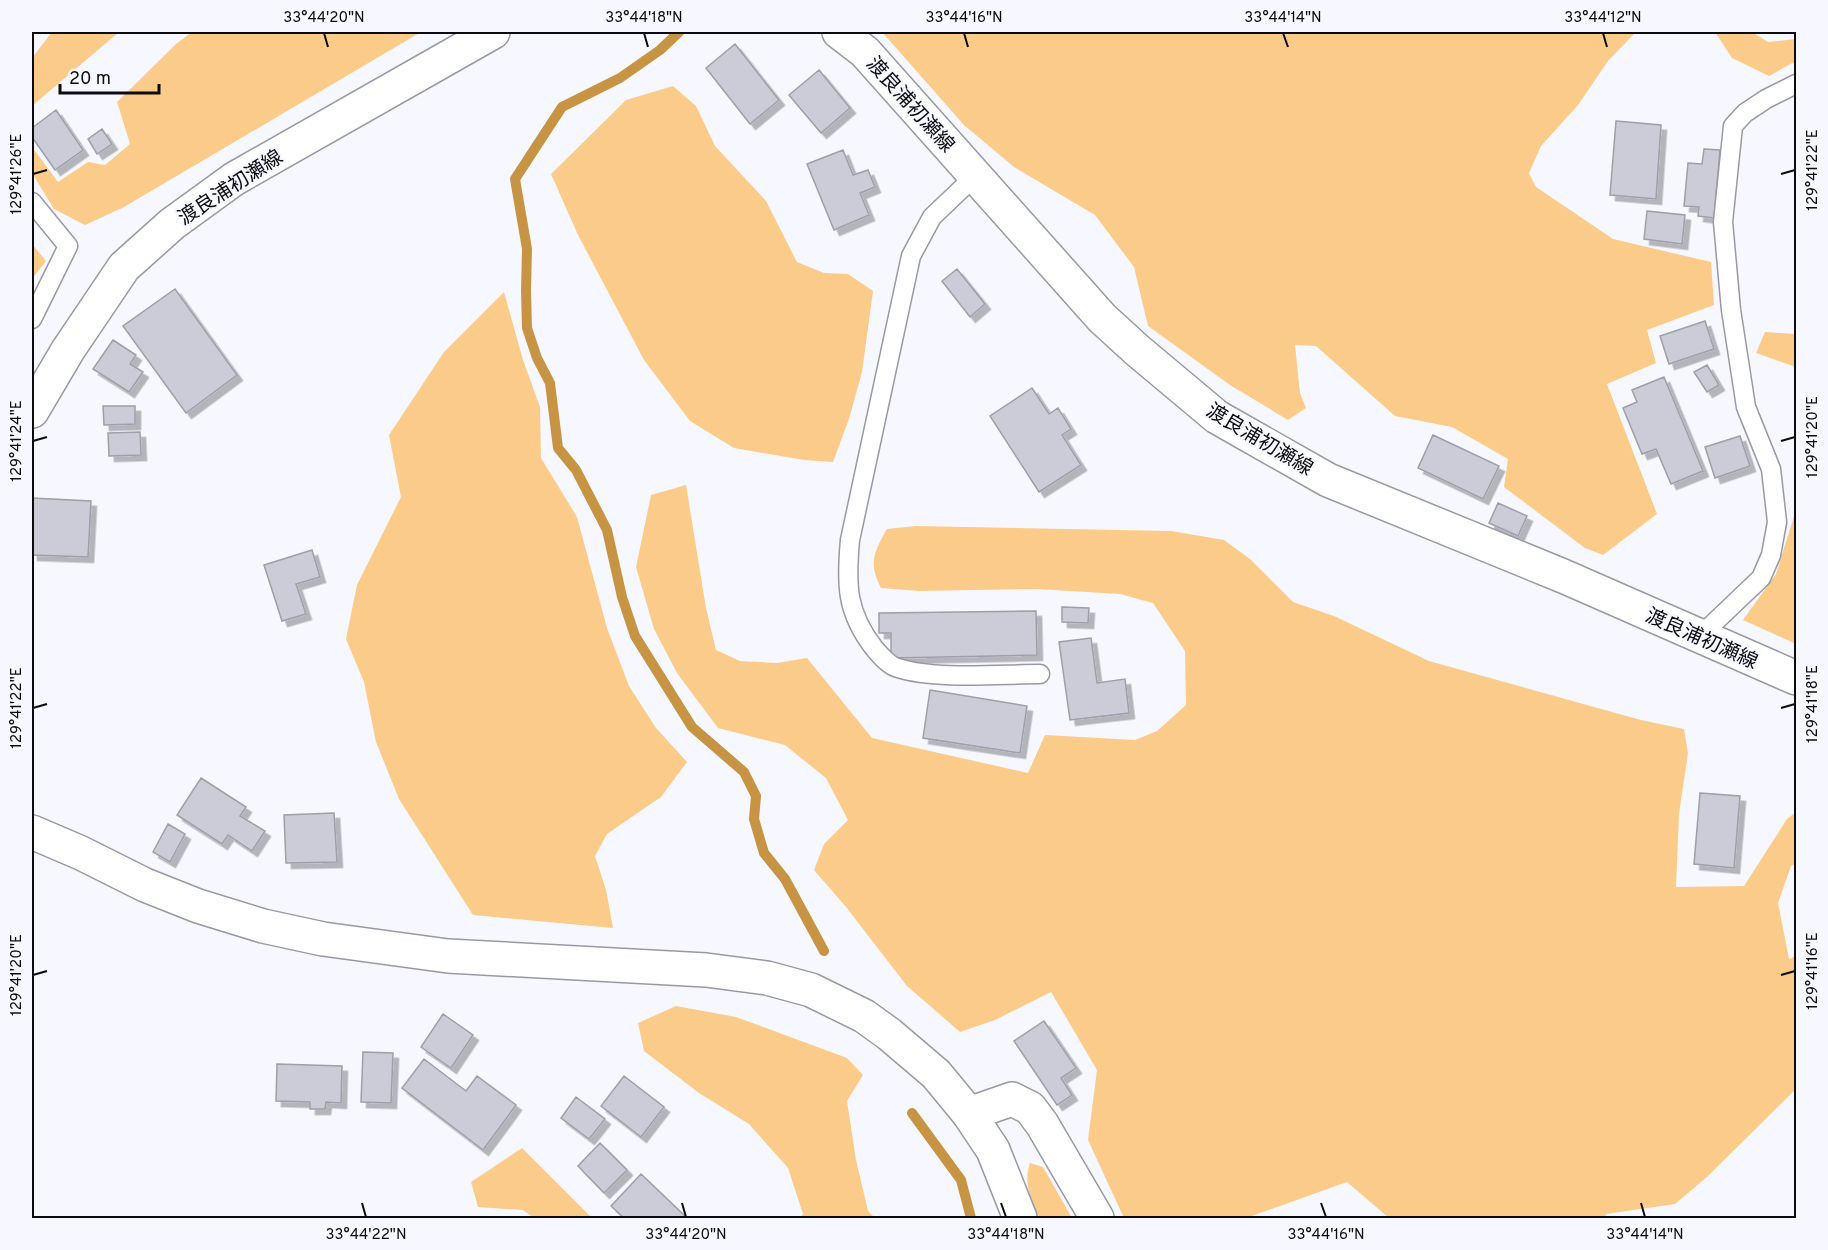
<svg xmlns="http://www.w3.org/2000/svg" width="1828" height="1250" font-family="Overpass,'Noto Sans JP',sans-serif">
  <defs>
    <filter id="shadow"><feDropShadow dx="5.5" dy="5.5" stdDeviation="0" flood-color="#0004"/></filter>
  </defs>
  <rect width="100%" height="100%" fill="#f6f7ff"/>
  <path fill="#fbcc89" d="M52,32H119L32,106V58Z
    M192,32H421L124,207L85,225L54,209L32,173V147L58,182L88,162L105,165L130,144L117,102L176,44Z
    M882,32H1636L1608,61L1578,105L1541,146L1529,173L1536,187L1613,239L1711,262L1714,305L1647,330L1656,363L1607,384L1657,514L1603,555L1585,548L1504,487L1508,459L1452,427L1395,416L1316,346L1295,345L1300,393L1306,408L1288,420L1230,385L1148,326L1134,267L1095,215L1014,167L964,125Z
    M1715,32H1752L1768,42L1796,39V61L1769,76L1732,58Z
    M673,86L696,106L715,146L766,201L797,262L824,273L848,274L873,291L862,372L849,419L833,462L804,460L734,448L690,421L644,360L578,235L551,174L626,100Z
    M32,244L46,261L32,279Z
    M504,292L523,360L540,407L541,458L577,517L607,628L629,686L656,728L687,762L661,797L607,834L595,856L606,890L613,928L473,915L399,799L376,742L364,682L346,639L357,585L401,497L389,435L444,352Z
    M1765,332L1796,334V367L1756,353Z
    M686,485L706,608L716,650L740,661L777,663L807,658L872,738L1028,773L1045,735L1135,740L1157,731L1186,705L1185,651L1153,603L1120,594L1037,589L919,591L881,588C868,563 874,552 887,529L916,526L1171,531L1224,540L1250,559L1293,602L1334,616L1429,661L1641,720L1684,729L1688,753L1679,814L1676,887L1744,886L1787,819L1796,812V863L1791,866L1778,903L1789,959L1796,956V1089L1708,1176L1675,1204L1606,1214L1605,1218H1389L1347,1182L1246,1218H1124L1088,1140L1097,1070L1051,992L995,1020L960,1032L907,986L846,907L814,870L824,844L848,820L826,778L785,745L718,728L677,673L654,629L636,567L651,495Z
    M1796,510V644L1743,620L1776,574Z
    M676,1006L736,1017L847,1058L863,1075L847,1101L856,1160L868,1211L875,1218H800L803,1214L788,1168L749,1124L699,1093L644,1051L638,1023Z
    M522,1148L592,1218H534L523,1210L478,1207L471,1182Z
    M1030,1163L1043,1167L1072,1218H1039C1031,1200 1023,1183 1030,1163Z"/>
  <g fill="none" stroke-linecap="round" stroke-linejoin="round">
    <path stroke="#c79444" stroke-width="10" d="M679,32L660,50L620,78L562,107L515,179L527,249L526,291L527,328L537,358L550,383L558,448L576,470L607,530L622,597L635,636L692,727L744,772L756,796L754,819L764,853L785,879L824,951
      M912,1113L961,1180L971,1218"/>
  </g>
  <path fill="#cbccd8" stroke="#9e9faa" stroke-width="1.5" filter="url(#shadow)" d="M735,44L779,100L750,124L706,68Z
    M819,70L850,108L821,133L789,95Z
    M56,110L83,150L55,170L32,137V128Z
    M1616,121L1661,125L1656,199L1610,195Z
    M102,129L112,144L97,154L88,139Z
    M1704,149L1720,150L1714,218L1698,216L1699,207L1684,206L1688,163L1702,164Z
    M843,150L853,175L868,170L875,187L860,193L869,215L834,230L807,164Z
    M1647,211L1685,215L1682,244L1644,239Z
    M957,269L985,304L970,317L942,281Z
    M175,289L237,375L186,413L123,326Z
    M1705,321L1714,349L1669,364L1660,336Z
    M113,340L136,355L130,364L143,372L129,392L93,369Z
    M1707,365L1719,385L1707,392L1694,372Z
    M1664,377L1703,471L1671,484L1656,449L1642,454L1623,408L1637,402L1632,390Z
    M1032,388L1049,414L1058,408L1071,429L1062,435L1081,465L1039,492L990,416Z
    M103,406H135V424L104,425Z
    M140,432L141,455L109,456L108,433Z
    M1433,435L1499,466L1483,499L1418,468Z
    M1740,436L1750,466L1715,478L1705,447Z
    M32,498L91,501L88,557L32,555Z
    M1498,503L1527,516L1518,536L1489,523Z
    M312,550L320,577L296,584L306,614L282,621L264,565Z
    M1062,607L1089,608L1088,623L1062,622Z
    M1036,611L1037,655L891,658V633H879V613Z
    M1091,638L1097,683L1125,679L1129,713L1070,720L1059,642Z
    M930,690L1027,706L1020,753L923,738Z
    M201,778L246,807L240,816L265,831L252,851L228,835L222,844L177,815Z
    M1700,793L1740,796L1734,868L1694,864Z
    M334,813L337,862L286,863L284,815Z
    M168,824L185,834L170,862L153,852Z
    M443,1014L473,1035L451,1068L421,1047Z
    M1044,1021L1076,1068L1061,1078L1072,1095L1057,1105L1014,1041Z
    M363,1052L393,1053L391,1103L361,1102Z
    M424,1059L466,1091L477,1076L516,1105L483,1150L402,1088Z
    M277,1064L342,1066L341,1103L326,1102L325,1109H310V1102L276,1101Z
    M624,1076L664,1107L641,1137L601,1106Z
    M576,1097L605,1119L589,1139L561,1118Z
    M600,1143L627,1170L604,1193L578,1166Z
    M641,1174L687,1218H624L611,1206Z"/>
  <g fill="none" stroke-linecap="round" stroke-linejoin="round">
    <defs>
      <path id="service" d="M975,176L932,217L911,256L850,540C846,584 846,612 874,648C880,655 889,666 898,668C936,680 1000,674 1040,674
        M32,202L68,246L32,319
        M1699,637L1761,578L1771,555L1777,522L1771,469L1746,407L1731,310L1723,222L1733,126L1745,113L1766,99L1796,84"/>
      <path id="minor" d="M969,1114L1012,1099L1030,1108L1042,1124L1097,1218"/>
      <path id="tertiary" d="M32,832L81,853L145,885L198,906L263,926L323,939L448,956L706,970L767,978L811,990L864,1016L889,1034L936,1074L969,1114L993,1150L1020,1218"/>
      <path id="secondary" d="M839,32L865,52L1102,318L1137,350L1217,417L1328,480L1563,576L1796,678
        M32,411L68,350L124,267L172,224L234,179L493,32"/>
    </defs>
    <use href="#service" stroke="#9899a5" stroke-width="21"/>
    <use href="#minor" stroke="#9899a5" stroke-width="36"/>
    <use href="#tertiary" stroke="#9899a5" stroke-width="36"/>
    <use href="#secondary" stroke="#9899a5" stroke-width="36"/>
    <use href="#service" stroke="#fff" stroke-width="18"/>
    <use href="#minor" stroke="#fff" stroke-width="33"/>
    <use href="#tertiary" stroke="#fff" stroke-width="33"/>
    <use href="#secondary" stroke="#fff" stroke-width="33"/>
  </g>
  <path fill="none" stroke="#0c0c10" stroke-width="2" d="M324,33L328,47M644,33L648,47M964,33L968,47M1283,33L1288,47M1603,33L1607,47M33,174L47,170M1781,174L1795,170M33,441L47,437M1781,441L1795,437M33,708L47,704M1781,708L1795,704M33,975L47,971M1781,975L1795,971M362,1203L366,1217M682,1203L686,1217M1001,1203L1006,1217M1321,1203L1326,1217M1641,1203L1645,1217"/>
  <g text-anchor="middle" stroke-width="4.5" stroke-linejoin="round" paint-order="stroke">
    <g font-size="20" fill="#0c0c10" stroke="#f6f7ff">
      <text transform="translate(911 104) rotate(48)" y="7">渡良浦初瀬線</text>
      <text transform="translate(230 187) rotate(-33)" y="7">渡良浦初瀬線</text>
      <text transform="translate(1260 439) rotate(31)" y="7">渡良浦初瀬線</text>
      <text transform="translate(1702 638) rotate(24)" y="7">渡良浦初瀬線</text>
    </g>
  </g>
  <rect width="1828" height="1250" fill="none" stroke="#f6f7ff" stroke-width="66"/>
  <path d="M60 84v9h99v-9" fill="none" stroke="#0c0c10" stroke-width="3"/>
  <text x="69" y="84" font-size="18" fill="#0c0c10" stroke="#f6f7ff" stroke-width="4.5" paint-order="stroke">20 m</text>
  <rect x="33" y="33" width="1762" height="1184" fill="none" stroke="#0c0c10" stroke-width="2"/>
  <g font-size="15" text-anchor="middle" fill="#0c0c10">
    <text x="324" y="22">33°44'20"N</text>
    <text x="644" y="22">33°44'18"N</text>
    <text x="964" y="22">33°44'16"N</text>
    <text x="1283" y="22">33°44'14"N</text>
    <text x="1603" y="22">33°44'12"N</text>
    <text transform="translate(1812 170) rotate(-90)" y="5">129°41'22"E</text>
    <text transform="translate(16 174) rotate(-90)" y="5">129°41'26"E</text>
    <text transform="translate(1812 437) rotate(-90)" y="5">129°41'20"E</text>
    <text transform="translate(16 441) rotate(-90)" y="5">129°41'24"E</text>
    <text transform="translate(1812 704) rotate(-90)" y="5">129°41'18"E</text>
    <text transform="translate(16 708) rotate(-90)" y="5">129°41'22"E</text>
    <text transform="translate(1812 971) rotate(-90)" y="5">129°41'16"E</text>
    <text transform="translate(16 975) rotate(-90)" y="5">129°41'20"E</text>
    <text x="366" y="1239">33°44'22"N</text>
    <text x="686" y="1239">33°44'20"N</text>
    <text x="1006" y="1239">33°44'18"N</text>
    <text x="1326" y="1239">33°44'16"N</text>
    <text x="1645" y="1239">33°44'14"N</text>
  </g>
</svg>
